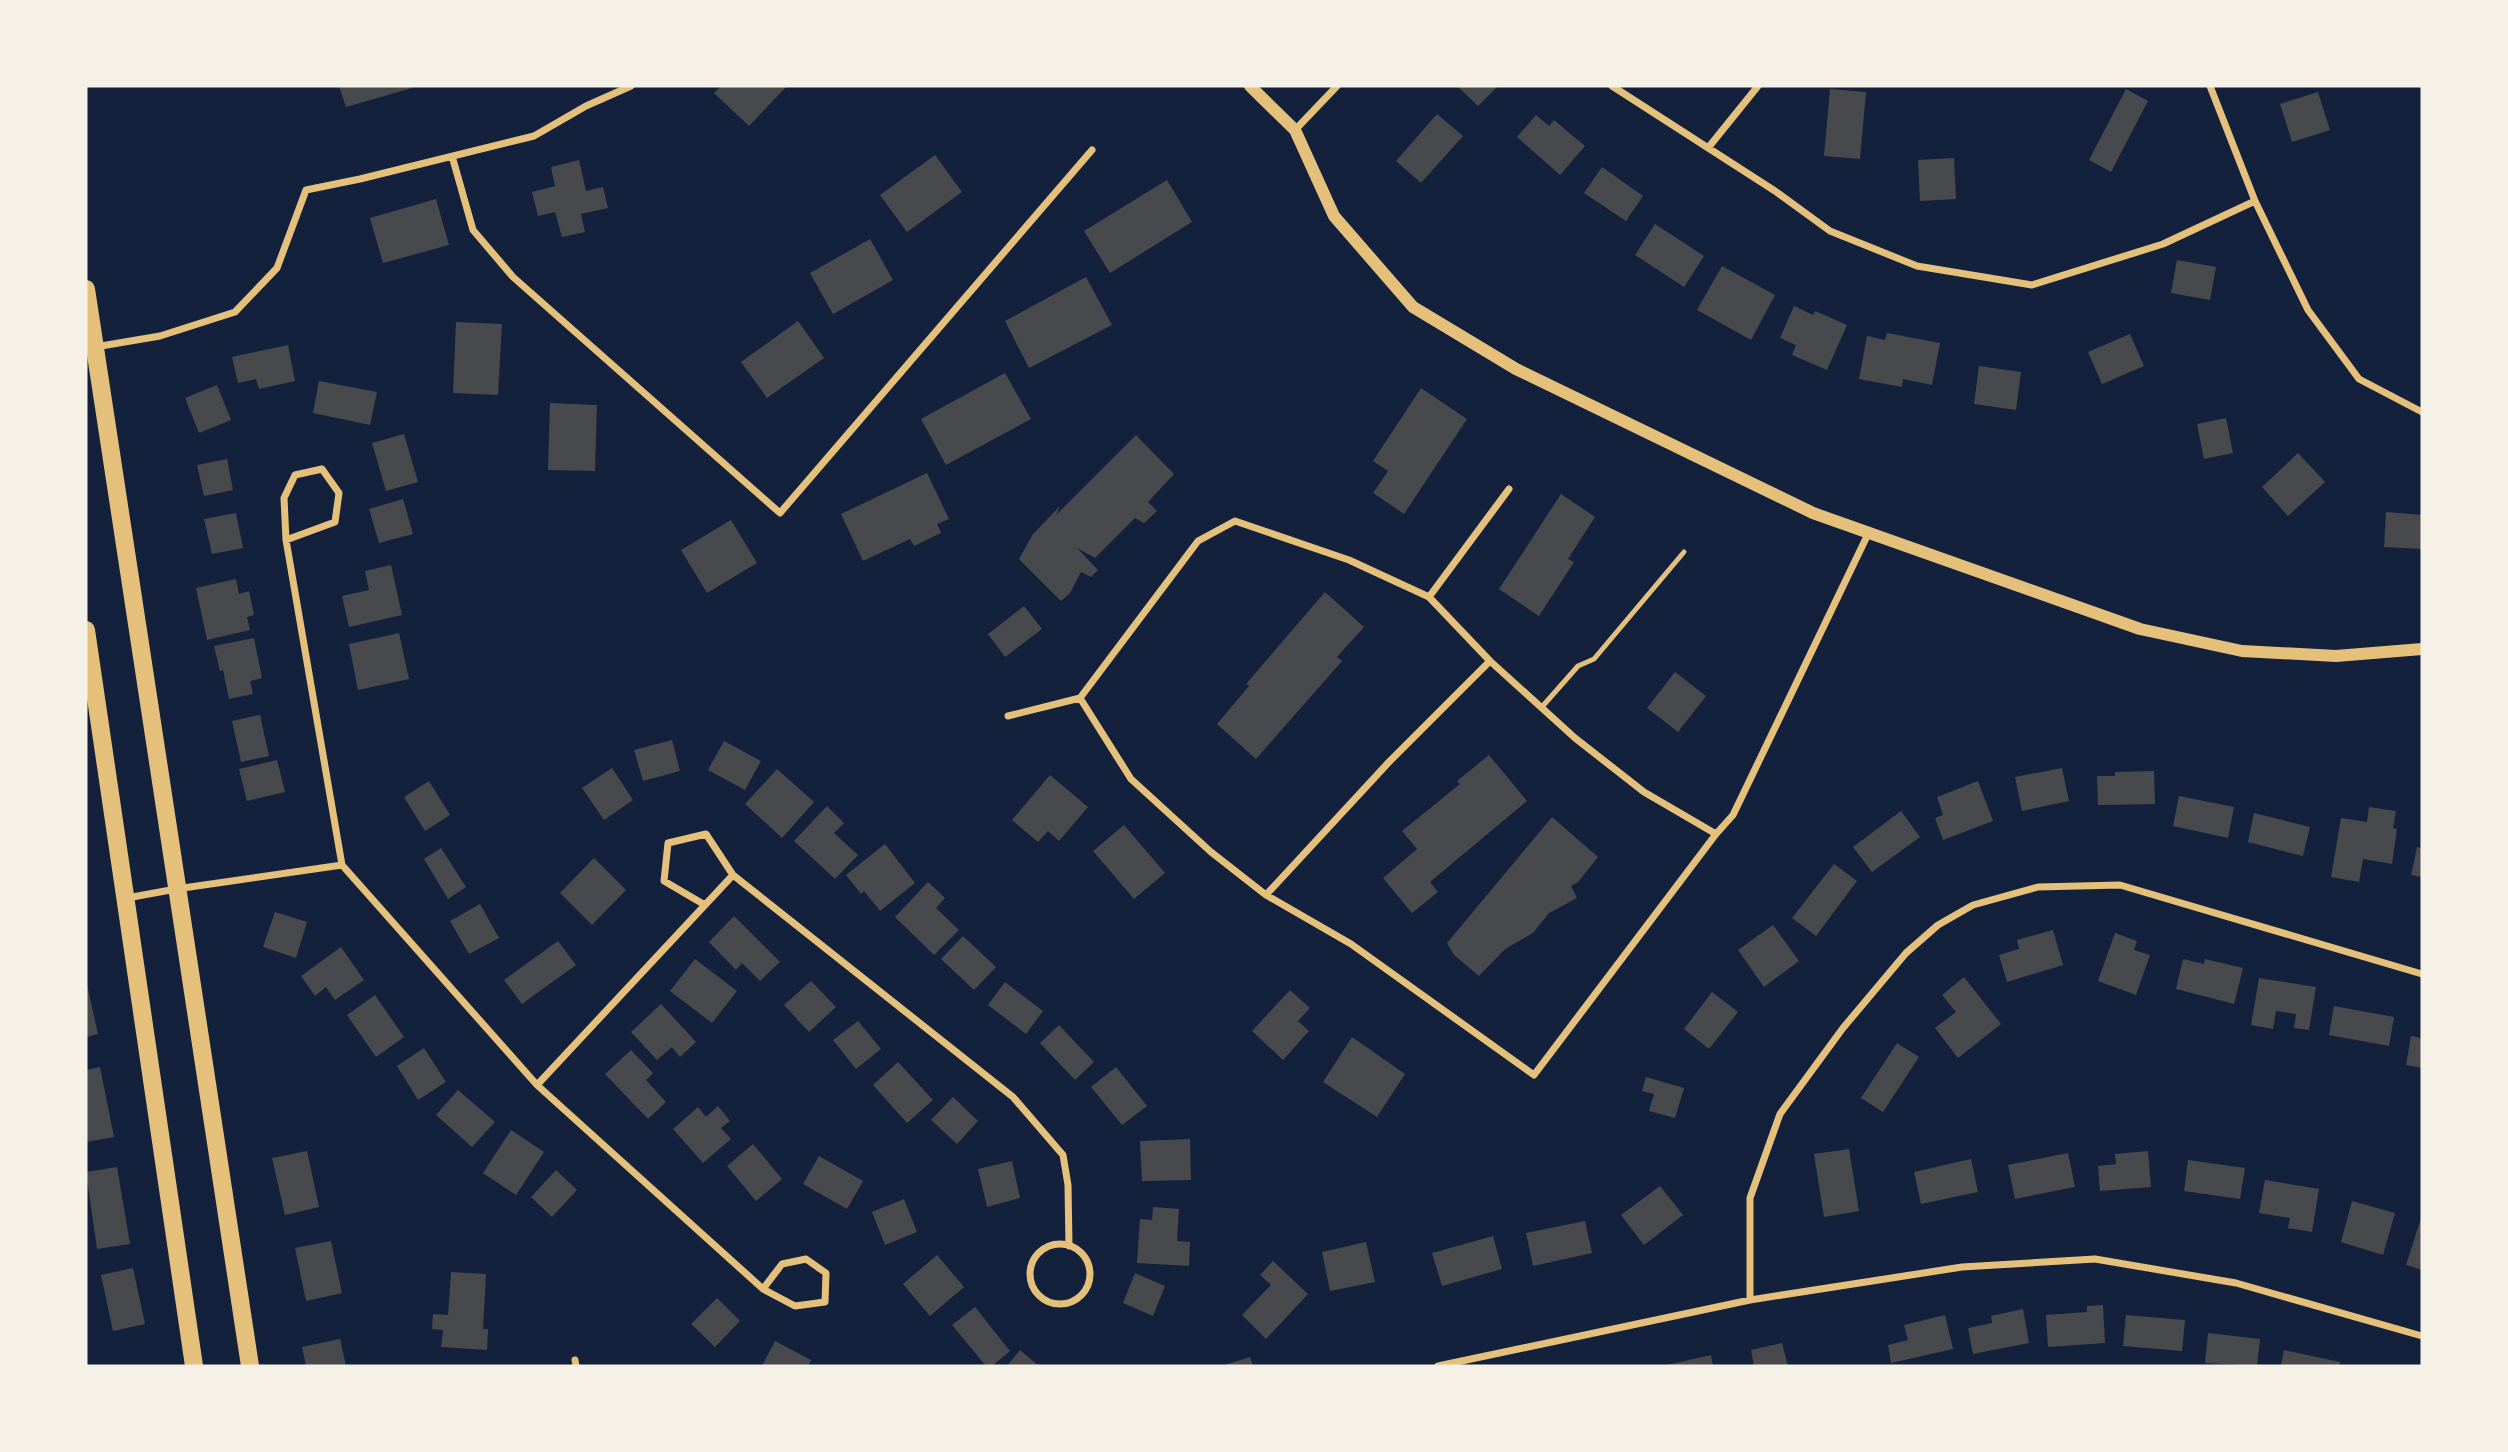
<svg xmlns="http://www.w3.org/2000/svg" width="2508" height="1452" font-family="'Nunito Sans',sans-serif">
  <rect width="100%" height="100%" fill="#14213d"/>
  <path fill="#48494c" d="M339,86H411L412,88L346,107Z
    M721,86H787L749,126L714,93Z
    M1457,86H1498L1478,106Z
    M1830,89L1866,92L1860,159L1824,156Z
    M2126,89L2148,101L2111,172L2089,160Z
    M2318,92L2330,130L2292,142L2280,104Z
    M1437,114L1463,136L1421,183L1396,161Z
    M1536,115L1549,126L1554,120L1585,146L1560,175L1517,137Z
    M935,155L962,192L907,232L880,195Z
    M1954,158L1956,199L1920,201L1918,160Z
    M579,160L586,191L603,187L608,208L581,214L585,232L562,237L555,212L538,216L532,192L555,186L551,167Z
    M1602,167L1643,196L1626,221L1584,193Z
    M1167,180L1192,222L1110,273L1084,231Z
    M436,199L449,245L383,263L370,218Z
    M1655,224L1704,256L1684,287L1635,255Z
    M870,239L893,280L833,314L810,273Z
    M2177,260L2216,267L2210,300L2171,293Z
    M1722,266L1775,295L1751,340L1697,310Z
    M1086,277L1112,325L1029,368L1005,321Z
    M1794,306L1813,315L1815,311L1847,325L1827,370L1792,355L1796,345L1780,338Z
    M798,321L824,358L767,398L741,362Z
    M456,322L502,324L498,395L453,393Z
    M1887,333L1940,343L1932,385L1903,379L1902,387L1859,379L1867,336L1885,340Z
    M2130,334L2144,366L2102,384L2088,352Z
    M288,345L295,381L259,389L256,379L238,383L232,357Z
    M1979,366L2021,372L2016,410L1974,404Z
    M1005,373L1031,419L946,465L921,419Z
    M319,381L377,392L370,425L313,413Z
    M217,385L231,420L199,433L185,398Z
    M1421,388L1467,419L1404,514L1373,493L1388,471L1373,461Z
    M550,403L597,405L595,471L548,470Z
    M2226,418L2233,453L2204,459L2197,424Z
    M404,434L418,482L386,491L372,443Z
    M1136,435L1174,474L1148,502L1157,511L1144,523L1135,518L1095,558L1077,548L1098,570L1091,577L1081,572L1070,593L1061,601L1019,559L1033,534L1060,506L1056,515Z
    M2298,453L2325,482L2288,516L2262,487Z
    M227,459L233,490L204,496L197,465Z
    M927,473L949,519L937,524L941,533L914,546L910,539L863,561L841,514Z
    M1561,494L1595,517L1568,559L1574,562L1539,616L1499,589Z
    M403,499L413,534L379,543L369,509Z
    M2386,512L2422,515V549L2384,547Z
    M236,513L243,548L212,554L204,519Z
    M731,520L757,563L707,593L681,550Z
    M391,565L402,615L349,627L342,596L369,590L365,571Z
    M236,579L239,594L249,591L254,615L247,617L250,630L207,640L196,588Z
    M1325,592L1364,627L1337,657L1342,661L1256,759L1217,724L1249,686L1246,684Z
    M1024,606L1042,629L1005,657L988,634Z
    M399,633L409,679L358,690L349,644Z
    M254,638L262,678L250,681L253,694L229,699L223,670L220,671L214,646Z
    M1675,672L1706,696L1678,732L1647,708Z
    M260,715L269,756L241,762L232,721Z
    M672,740L680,771L643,781L634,750Z
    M724,741L761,761L745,790L708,770Z
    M1489,755L1527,801L1430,882L1438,892L1412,913L1383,878L1417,849L1402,831L1460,784L1457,781Z
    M277,760L285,792L247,801L239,769Z
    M612,768L633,800L604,820L582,788Z
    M2062,768L2069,801L2022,811L2015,777Z
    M777,769L814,802L782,838L745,804Z
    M2154,771L2155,804L2098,805L2097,776H2115V772Z
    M1050,775L1088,807L1059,841L1048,831L1038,842L1012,820Z
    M429,781L450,815L425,831L404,797Z
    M1978,781L1993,821L1943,840L1935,818L1943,815L1937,797Z
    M2179,796L2234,807L2228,838L2173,826Z
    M827,806L844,823L834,833L858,855L835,879L794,841Z
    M2369,807L2396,811L2393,828L2397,829L2392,864L2363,859L2359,882L2331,877L2341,818L2367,822Z
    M1901,811L1920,837L1872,872L1853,847Z
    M2254,813L2310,827L2303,856L2248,842Z
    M1552,817L1598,857L1578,882L1571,886L1577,898L1549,913L1533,933L1505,949L1479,976L1454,955L1447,943Z
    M1124,825L1165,873L1134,899L1093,851Z
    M885,844L915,883L880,911L864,891L861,894L846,875Z
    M2417,847L2422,848V877L2411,875Z
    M441,848L466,887L448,899L424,859Z
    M594,858L626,890L592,925L560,893Z
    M1834,864L1857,881L1816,936L1792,918Z
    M928,882L945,898L936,908L959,930L934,955L895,917Z
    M480,904L499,938L469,954L450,921Z
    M275,912L307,922L296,958L263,947Z
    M734,916L780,962L760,981L742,963L736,970L709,942Z
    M1773,925L1799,961L1764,987L1738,950Z
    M2053,930L2063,965L2007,982L1999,955L2019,949L2017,940Z
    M2115,933L2137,941L2134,950L2150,955L2136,995L2098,981Z
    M963,936L996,967L974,990L941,959Z
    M558,941L576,965L522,1004L504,980Z
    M341,947L364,980L335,1000L326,987L315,996L301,976Z
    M695,959L737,991L712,1023L670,991Z
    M2183,959L2204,964L2205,959L2243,968L2234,1004L2176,989Z
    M1964,977L2001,1024L1958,1058L1935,1028L1956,1012L1942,995Z
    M2259,978L2316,987L2309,1030L2294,1028L2296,1014L2276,1011L2273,1029L2251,1025Z
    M86,980L98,1034L86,1037Z
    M811,981L836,1007L809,1032L784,1005Z
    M1005,982L1043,1011L1026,1034L988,1005Z
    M1290,990L1310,1008L1298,1021L1309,1031L1283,1060L1252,1031Z
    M1712,992L1738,1012L1709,1049L1684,1029Z
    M375,995L404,1037L376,1057L347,1015Z
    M661,1004L696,1042L680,1057L672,1047L657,1060L631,1032Z
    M2334,1006L2394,1017L2389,1046L2329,1035Z
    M858,1021L881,1049L856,1069L833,1040Z
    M1059,1025L1094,1062L1075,1080L1040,1043Z
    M2411,1036L2422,1038V1068L2406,1065Z
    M1352,1037L1405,1074L1377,1117L1323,1082Z
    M1897,1043L1919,1057L1883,1112L1861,1098Z
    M424,1048L446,1082L418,1100L397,1066Z
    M631,1050L653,1073L646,1080L666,1102L648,1119L605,1074Z
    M898,1062L933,1100L907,1123L873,1085Z
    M100,1067L114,1137L86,1142V1070Z
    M1116,1067L1147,1106L1122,1125L1091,1087Z
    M1646,1077L1684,1088L1675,1118L1649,1111L1654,1094L1642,1091Z
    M458,1090L495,1122L472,1147L436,1115Z
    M953,1097L978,1121L957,1144L931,1120Z
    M718,1106L730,1121L721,1128L731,1139L703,1163L673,1129L698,1107L706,1117Z
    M511,1130L544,1152L516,1195L483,1173Z
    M1190,1139L1191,1180L1142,1181L1140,1141Z
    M753,1144L782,1179L756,1201L727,1166Z
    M1849,1149L1859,1211L1824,1217L1814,1154Z
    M307,1151L319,1207L285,1215L272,1158Z
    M2148,1151L2151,1187L2100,1191L2098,1166L2116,1164L2115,1154Z
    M2068,1153L2075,1187L2015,1199L2008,1165Z
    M819,1156L863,1181L847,1209L803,1184Z
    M1971,1159L1978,1192L1921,1204L1914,1172Z
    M2188,1160L2245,1168L2240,1199L2184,1191Z
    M1012,1161L1020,1198L987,1207L978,1169Z
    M117,1167L130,1244L97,1249L86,1172Z
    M556,1170L577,1190L552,1217L531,1197Z
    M2265,1180L2319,1189L2312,1232L2288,1228L2290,1218L2259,1213Z
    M1660,1186L1683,1215L1644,1245L1621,1215Z
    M904,1199L917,1232L885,1245L872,1212Z
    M2352,1201L2395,1213L2383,1255L2341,1242Z
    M1153,1207L1179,1209L1177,1241L1190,1242L1189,1266L1137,1263L1140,1219L1152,1220Z
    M2422,1215V1270L2406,1265Z
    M1585,1221L1592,1253L1533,1266L1526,1233Z
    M1493,1236L1502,1269L1442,1286L1432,1253Z
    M331,1241L342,1293L306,1301L295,1248Z
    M1366,1242L1375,1282L1330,1291L1322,1252Z
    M937,1255L964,1287L930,1316L903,1284Z
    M1273,1261L1308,1294L1266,1339L1242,1315L1271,1285L1260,1275Z
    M133,1268L145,1324L113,1331L101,1275Z
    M451,1272L486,1274L483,1329H488L487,1350L441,1347L443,1330L432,1329L433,1314L448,1315Z
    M1135,1273L1165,1286L1153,1316L1123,1303Z
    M717,1298L740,1321L715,1347L691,1324Z
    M2103,1305L2105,1343L2048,1347L2046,1315L2087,1312V1306Z
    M975,1307L1010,1351L992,1366H986L952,1325Z
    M2023,1309L2029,1343L1973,1354L1968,1328L1992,1323L1991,1316Z
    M1945,1315L1953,1349L1891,1363L1888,1345L1908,1340L1904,1325Z
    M2126,1315L2185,1320L2182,1351L2123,1346Z
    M2208,1333L2260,1339L2257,1366L2205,1363Z
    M340,1339L346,1366H306L302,1347Z
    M775,1341L811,1360L808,1366H762Z
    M1782,1343L1788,1366H1754L1751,1350Z
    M1020,1350L1039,1366H1007Z
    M2284,1350L2340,1362L2339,1366H2281Z
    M1711,1355L1713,1366H1667V1365Z
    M1250,1357L1253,1366H1221Z"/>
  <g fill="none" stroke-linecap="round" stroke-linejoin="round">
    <path stroke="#e5c07b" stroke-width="5" d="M1541,708L1578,666L1594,659L1684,552"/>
    <path stroke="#e5c07b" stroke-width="7" d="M1612,86L1775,191L1830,231L1917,266L2032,285L2163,244L2255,201
      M2210,86L2255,201L2308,310L2359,379L2422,412
      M1295,130L1337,86
      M1708,148L1758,86
      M452,156L473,230L513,277L780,513L1092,150
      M95,347L160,336L235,312L277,268L306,190L360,179L534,136L586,106L631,86
      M286,540L335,522L339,493L322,469L295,475L284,498L286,540L342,865
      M1429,597L1509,489
      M1080,698L1131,779L1211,852L1266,895L1351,944L1534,1075L1716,834L1733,815L1869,532
      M1008,716L1080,698L1198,541L1235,521L1349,560L1429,597L1490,661L1575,738L1644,792L1716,834
      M342,865L537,1085L763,1289L795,1306L825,1302L826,1273L806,1259L782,1264L763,1289
      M1266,895L1388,763L1490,661
      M127,898L176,889L342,865
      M705,905L664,881L668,843L706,834L733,875L1013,1097L1063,1155L1068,1185L1069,1246
      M537,1085L733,875
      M1030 1274a30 30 0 1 1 60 0a30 30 0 1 1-60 0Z
      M1750,1300V1198L1780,1114L1843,1028L1906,953L1938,925L1973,905L2038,887L2120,885L2422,974
      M575,1360L576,1366
      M1438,1366L1750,1300L1962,1267L2095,1259L2236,1283L2422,1336"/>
    <path stroke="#e5c07b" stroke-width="12" d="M1250,86L1295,130L1334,216L1413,307L1516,369L1813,513L2140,629L2242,651L2336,656L2422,649"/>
    <path stroke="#e5c07b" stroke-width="18" d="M86,289L250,1366
      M86,630L194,1366"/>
  </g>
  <rect width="2508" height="1452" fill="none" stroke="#f6f1e7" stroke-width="175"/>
</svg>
